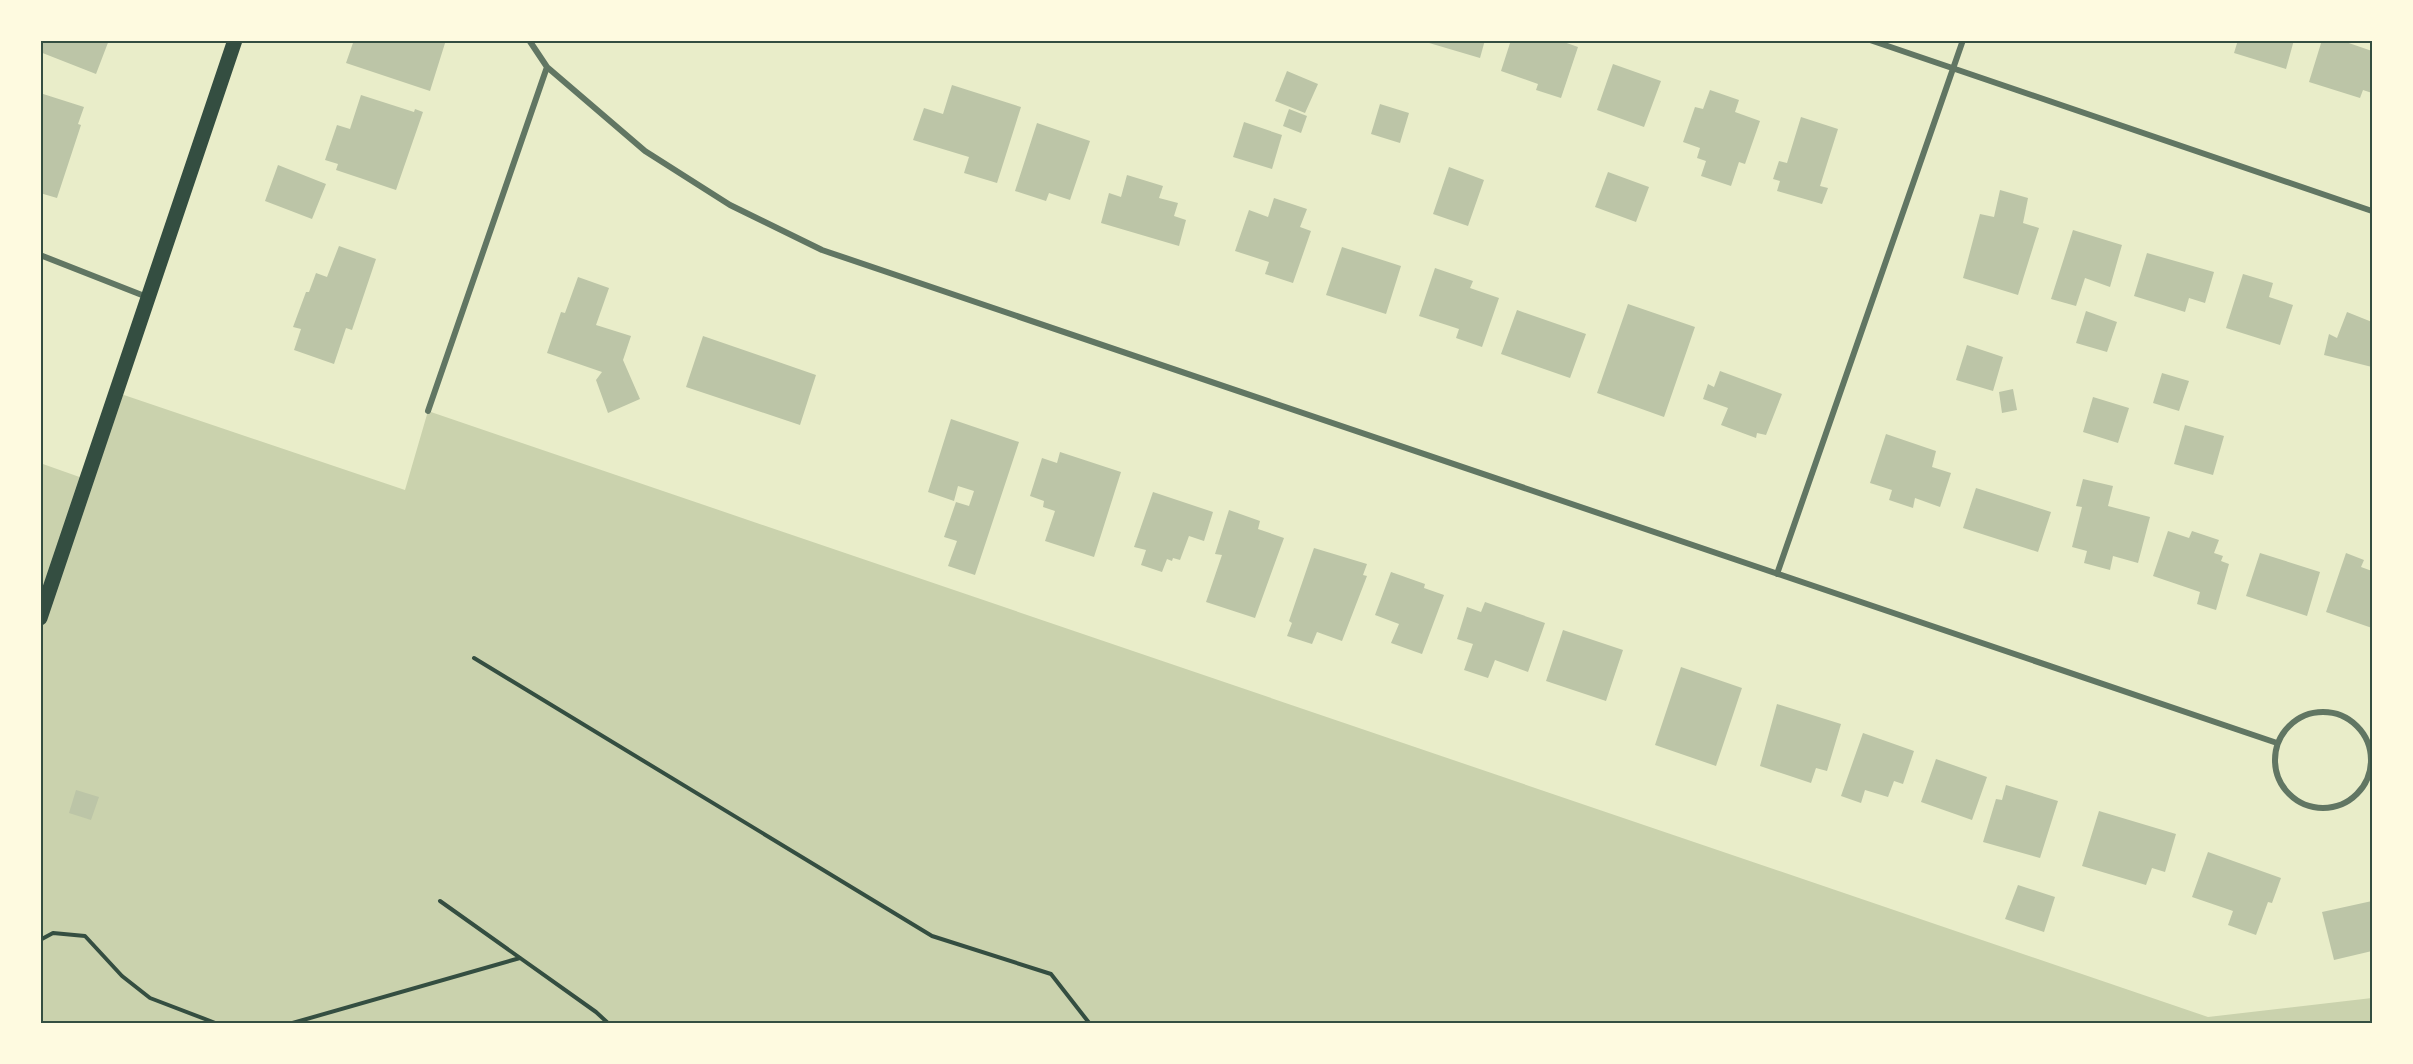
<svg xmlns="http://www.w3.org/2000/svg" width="2413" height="1064" font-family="'Golos Text',sans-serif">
  <rect width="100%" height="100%" fill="#e9edc9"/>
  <path fill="#cad2ad" d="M118,393L405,490L428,411L2208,1017L2372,998V1023H41L40,463L88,480Z"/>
  <path fill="#bcc5a7" d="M40,40H109L96,74L40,52Z
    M354,40H446L430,91L346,63Z
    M1419,40H1485L1480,58Z
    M1511,40H1558L1578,47L1561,98L1536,90L1538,84L1501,71Z
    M2238,40H2294L2286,69L2234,53Z
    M2322,40H2340L2372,51V93L2363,90L2360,98L2309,82Z
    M1613,64L1661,81L1644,127L1597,110Z
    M1287,71L1318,84L1305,113L1275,101Z
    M952,85L1021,107L997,183L964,173L969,157L913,140L924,108L943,114Z
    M1710,90L1739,100L1735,112L1760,121L1745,164L1739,162L1731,186L1701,176L1706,161L1697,158L1700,148L1683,142L1695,107L1703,109Z
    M40,93L84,107L78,124L81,125L57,198L40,193Z
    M361,95L414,112L415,109L423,112L396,190L336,170L338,164L325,160L337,125L350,129Z
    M1380,104L1409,113L1400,143L1371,134Z
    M1289,109L1307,116L1301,133L1283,126Z
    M1801,117L1838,129L1820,186L1828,188L1822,204L1777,191L1780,181L1773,179L1779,161L1787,163Z
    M1244,122L1282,135L1272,169L1233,157Z
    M1037,123L1090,141L1070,200L1049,193L1046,201L1015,191Z
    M278,165L326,184L312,219L265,201Z
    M1449,167L1484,180L1468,226L1433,214Z
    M1608,172L1649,187L1636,222L1595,207Z
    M1127,175L1163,186L1159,198L1178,203L1174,216L1186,220L1179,246L1101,223L1109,193L1121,197Z
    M2000,190L2028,198L2023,223L2039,228L2018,295L1963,278L1980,214L1994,217Z
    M1274,198L1307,209L1300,227L1311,231L1293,283L1265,274L1269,262L1235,251L1249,210L1268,217Z
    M2073,230L2122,245L2110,287L2085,278L2076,306L2051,299Z
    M339,246L376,259L352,330L346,328L334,364L294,350L301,329L293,327L306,292H309L316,273L327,277Z
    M1342,247L1401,266L1386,314L1326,295Z
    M2147,253L2214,272L2205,303L2189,298L2185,312L2134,296Z
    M1435,268L1473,281L1470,288L1499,298L1482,347L1456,338L1459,329L1419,316Z
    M2243,274L2273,283L2269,297L2293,305L2280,345L2226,328Z
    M578,277L609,288L596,325L631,336L623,360L640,399L608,413L596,380L602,372L547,353L561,312L565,313Z
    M1628,304L1695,327L1664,417L1597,393Z
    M1517,310L1586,334L1570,378L1501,354Z
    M2086,311L2117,322L2107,352L2076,343Z
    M2347,312L2372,322V367L2324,355L2329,334L2337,338Z
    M703,336L816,375L800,425L686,387Z
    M1967,345L2003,357L1993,391L1956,380Z
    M1720,371L1782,394L1766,435L1757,433L1756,438L1721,425L1728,408L1703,399L1708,384L1714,387Z
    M2162,373L2189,381L2179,411L2153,403Z
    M2013,389L2017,410L2002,413L1999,392Z
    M2093,397L2129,408L2118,443L2083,432Z
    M951,419L1019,442L975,575L948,566L957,541L944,537L956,502L969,506L974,491L958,486L954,501L928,492Z
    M2185,425L2224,436L2213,475L2174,464Z
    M1886,434L1936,451L1932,467L1951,473L1940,507L1915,498L1913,508L1889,500L1892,490L1870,483Z
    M1060,452L1121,472L1094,557L1045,541L1055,511L1043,507L1044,501L1030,496L1042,458L1057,463Z
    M2083,479L2113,486L2108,506L2150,517L2138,563L2113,556L2110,570L2084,563L2087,551L2072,547L2082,507L2076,506Z
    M1976,488L2051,512L2038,552L1963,528Z
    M1153,492L1213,512L1204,541L1189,536L1180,560L1173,558L1172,561L1167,559L1162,572L1141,565L1146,550L1134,547Z
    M1229,510L1260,521L1258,529L1284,538L1255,618L1206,602L1222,555L1215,554Z
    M2168,531L2189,538L2192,531L2219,540L2214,553L2223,556L2221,561L2229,564L2216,610L2197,604L2200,592L2153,576Z
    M1314,548L1367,564L1363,575L1367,576L1342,641L1317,632L1312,644L1287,636L1292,623L1289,621Z
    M2260,553L2320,572L2307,616L2246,596Z
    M2346,553L2364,560L2361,567L2372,571V628L2326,612Z
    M1391,572L1425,584L1424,588L1444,595L1422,654L1391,643L1399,624L1375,615Z
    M1485,602L1545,623L1528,672L1495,660L1488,678L1464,670L1473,644L1457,639L1467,607L1481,612Z
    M1563,630L1623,650L1606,701L1546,681Z
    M1681,667L1742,688L1716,766L1655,745Z
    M1777,704L1841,724L1827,771L1816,768L1811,783L1760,766Z
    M1863,733L1914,751L1903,784L1894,781L1888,797L1865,790L1861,803L1841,796Z
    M1936,759L1987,777L1972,820L1921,802Z
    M2006,785L2058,801L2040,858L1983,842L1996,799L2002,800Z
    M76,790L99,797L91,820L69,813Z
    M2099,811L2176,834L2165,872L2152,868L2146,885L2082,866Z
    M2208,852L2281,878L2272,903L2268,902L2256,935L2228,925L2233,911L2192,897Z
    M2018,885L2055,897L2044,932L2005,919Z
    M2372,901V951L2334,960L2322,912Z"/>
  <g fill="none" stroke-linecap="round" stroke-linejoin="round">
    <path stroke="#344e41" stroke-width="4" d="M474,658L932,936L1051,974L1090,1024
      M440,901L596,1012L609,1024
      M40,940L53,933L85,936L122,976L150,998L218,1024
      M289,1024L520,958"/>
    <path stroke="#617663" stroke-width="6" d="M529,40L547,67L645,151L730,205L822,250L2277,743
      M1870,40L2372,211
      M40,255L147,297
      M428,411L547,67
      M1777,574L1963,40
      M2275 760a48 48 0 1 1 96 0a48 48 0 1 1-96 0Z"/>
    <path stroke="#344e41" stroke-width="15" d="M40,618L235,40"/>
  </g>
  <rect width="2413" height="1064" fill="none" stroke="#fefae0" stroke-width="84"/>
  <rect x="42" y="42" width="2329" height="980" fill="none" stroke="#344e41" stroke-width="2"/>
</svg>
